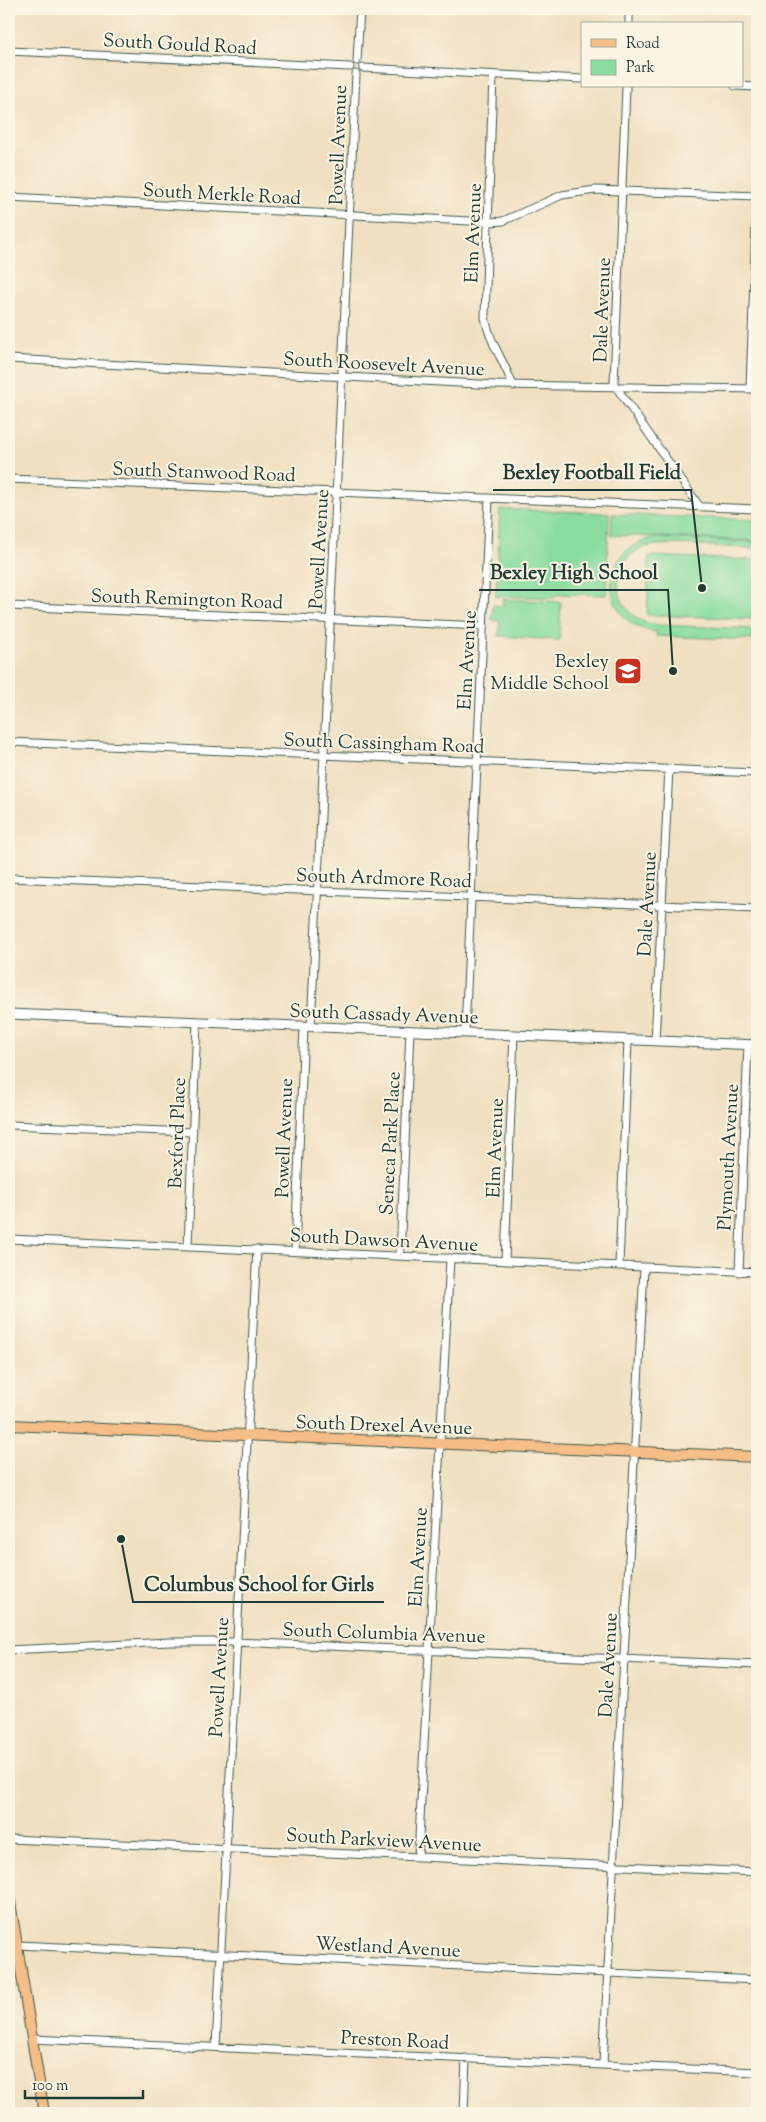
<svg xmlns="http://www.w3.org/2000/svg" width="766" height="2122" font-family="'Sorts Mill Goudy',serif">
  <rect width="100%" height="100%" fill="#fcf5e5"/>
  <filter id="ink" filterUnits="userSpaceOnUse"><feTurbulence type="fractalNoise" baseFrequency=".02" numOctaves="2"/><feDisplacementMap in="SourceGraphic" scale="10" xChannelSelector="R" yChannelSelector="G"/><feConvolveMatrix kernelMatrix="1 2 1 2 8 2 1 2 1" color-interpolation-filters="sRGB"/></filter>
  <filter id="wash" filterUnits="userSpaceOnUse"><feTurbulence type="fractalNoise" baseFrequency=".0096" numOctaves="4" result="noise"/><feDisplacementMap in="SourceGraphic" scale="20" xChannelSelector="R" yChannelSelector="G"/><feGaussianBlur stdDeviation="1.12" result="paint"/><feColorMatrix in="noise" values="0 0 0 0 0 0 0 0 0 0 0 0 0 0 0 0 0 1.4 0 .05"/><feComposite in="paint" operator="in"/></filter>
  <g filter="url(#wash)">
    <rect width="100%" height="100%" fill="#f0e0c1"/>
    <path fill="#87dc9e" stroke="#538c69" d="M500,509L609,513L606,595L559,594L553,598L496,596Z
      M612,514L757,520V541L611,535Z
      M658,538L757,542V549C733,548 661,540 642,548C603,565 615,621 657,625L757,629V640L656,636L657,632C596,626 597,543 658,538Z
      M649,556L757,560V619L647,615Z
      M503,599L561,602L559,640L499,636L500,621L492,620L493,605L503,606Z"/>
  </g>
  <g filter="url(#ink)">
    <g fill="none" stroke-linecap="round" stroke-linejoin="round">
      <defs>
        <path id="minor" d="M629,24V9
          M9,51L350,67
          M357,61L360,9
          M363,68L582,79
          M493,75L485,317C489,342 505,362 513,386
          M735,86L757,87
          M626,87L614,384L700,507
          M9,197L489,222L503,221L562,195L595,190L757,196
          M9,359L497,385L757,389
          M750,389L757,196
          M9,479L757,509
          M9,606L484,626
          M9,742L757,773
          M9,878L757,909
          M311,1027L356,74
          M465,1033L489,498
          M655,1041L669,769
          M9,1125L192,1132
          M9,1239L757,1272
          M188,1246L197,1022
          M295,1251L304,1026
          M400,1256L410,1031
          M505,1261L514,1035
          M619,1266L628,1040
          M739,1272L748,1044
          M9,1650L169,1642H236L757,1665
          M9,1839L757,1872
          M418,1857L450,1258
          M17,1945L757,1980
          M32,2039L757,2072
          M216,2047L257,1249
          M603,2065L644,1268
          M464,2113L466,2058"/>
        <path id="tertiary" d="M9,1014L757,1045"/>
        <path id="primary" d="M9,1425L757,1457
          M9,1896L44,2113"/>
      </defs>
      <use href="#minor" stroke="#3e5549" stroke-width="9"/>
      <use href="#tertiary" stroke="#3e5549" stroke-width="11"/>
      <use href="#primary" stroke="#3e5549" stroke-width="12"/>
      <use href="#minor" stroke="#fff" stroke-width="7"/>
      <use href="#tertiary" stroke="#fff" stroke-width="9"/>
      <use href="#primary" stroke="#f6be87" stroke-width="10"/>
    </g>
  </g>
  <defs>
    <symbol id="school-square" viewBox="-11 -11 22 22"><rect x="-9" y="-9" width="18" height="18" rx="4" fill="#c8321e" stroke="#fcf5e5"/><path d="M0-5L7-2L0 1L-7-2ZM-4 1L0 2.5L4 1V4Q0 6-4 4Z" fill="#fff"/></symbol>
  </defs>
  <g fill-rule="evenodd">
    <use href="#school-square" x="612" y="655" width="32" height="32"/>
  </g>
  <g text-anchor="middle" stroke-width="4" stroke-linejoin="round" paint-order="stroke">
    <g font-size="19" fill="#1f3d34" stroke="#fcf5e5">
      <text transform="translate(180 43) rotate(3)" y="7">South Gould Road</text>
      <text transform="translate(337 145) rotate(-88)" y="7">Powell Avenue</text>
      <text transform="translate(222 193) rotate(3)" y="7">South Merkle Road</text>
      <text transform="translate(472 233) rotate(-88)" y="7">Elm Avenue</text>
      <text transform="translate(601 310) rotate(-88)" y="7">Dale Avenue</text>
      <text transform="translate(384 363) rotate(3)" y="7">South Roosevelt Avenue</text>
      <text transform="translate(204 471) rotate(2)" y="7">South Stanwood Road</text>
      <text transform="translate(318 549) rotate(-87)" y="7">Powell Avenue</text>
      <text transform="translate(187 598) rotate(2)" y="7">South Remington Road</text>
      <text transform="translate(466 660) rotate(-87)" y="7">Elm Avenue</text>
      <text transform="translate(384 742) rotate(2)" y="7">South Cassingham Road</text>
      <text transform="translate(384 877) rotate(2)" y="7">South Ardmore Road</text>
      <text transform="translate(646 904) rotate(-87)" y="7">Dale Avenue</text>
      <text transform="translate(384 1013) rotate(2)" y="7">South Cassady Avenue</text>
      <text transform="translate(176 1133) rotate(-88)" y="7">Bexford Place</text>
      <text transform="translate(283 1138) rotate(-88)" y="7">Powell Avenue</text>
      <text transform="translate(389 1143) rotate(-87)" y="7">Seneca Park Place</text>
      <text transform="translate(494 1148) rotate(-88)" y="7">Elm Avenue</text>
      <text transform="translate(727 1157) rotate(-87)" y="7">Plymouth Avenue</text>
      <text transform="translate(384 1239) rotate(3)" y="7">South Dawson Avenue</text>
      <text transform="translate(384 1424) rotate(2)" y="7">South Drexel Avenue</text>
      <text transform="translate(417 1557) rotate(-87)" y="7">Elm Avenue</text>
      <text transform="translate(384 1632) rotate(2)" y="7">South Columbia Avenue</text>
      <text transform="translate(607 1665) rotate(-87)" y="7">Dale Avenue</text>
      <text transform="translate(218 1677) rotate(-87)" y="7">Powell Avenue</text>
      <text transform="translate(384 1839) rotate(3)" y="7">South Parkview Avenue</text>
      <text transform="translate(388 1946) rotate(3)" y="7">Westland Avenue</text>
      <text transform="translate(395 2039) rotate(3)" y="7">Preston Road</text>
    </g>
    <g font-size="19" fill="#1f3d34" stroke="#fcf5e5" text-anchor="end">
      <text x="609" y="667">Bexley<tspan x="609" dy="22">Middle School</tspan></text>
    </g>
  </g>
  <path fill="none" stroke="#1f3d34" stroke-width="2" d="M702 588L691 490H493M673 671L668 590H479M121 1539L133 1602H384"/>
  <g fill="#1f3d34" stroke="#fcf5e5" stroke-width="2">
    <circle cx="702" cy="588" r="5"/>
    <circle cx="673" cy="671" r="5"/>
    <circle cx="121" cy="1539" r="5"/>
  </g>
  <g font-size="20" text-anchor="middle" font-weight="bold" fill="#1f3d34" stroke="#fcf5e5" stroke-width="4" stroke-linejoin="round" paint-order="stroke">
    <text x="592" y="479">Bexley Football Field</text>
    <text x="574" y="579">Bexley High School</text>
    <text x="259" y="1591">Columbus School for Girls</text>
  </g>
  <rect width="766" height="2122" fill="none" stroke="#fcf5e5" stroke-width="30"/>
  <rect x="581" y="22" width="162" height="65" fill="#fcf5e5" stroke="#a4ab9e"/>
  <rect x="591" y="39" width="25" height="8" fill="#f6be87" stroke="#a4ab9e"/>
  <text x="626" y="48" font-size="15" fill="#1f3d34">Road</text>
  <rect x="591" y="60" width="25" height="15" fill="#87dc9e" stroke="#a4ab9e"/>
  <text x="626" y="72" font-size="15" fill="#1f3d34">Park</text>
  <path d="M25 2090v8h118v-8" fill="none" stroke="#1f3d34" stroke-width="2.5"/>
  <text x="32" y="2090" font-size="15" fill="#1f3d34" stroke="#fcf5e5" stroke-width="4" paint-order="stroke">100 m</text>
</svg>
